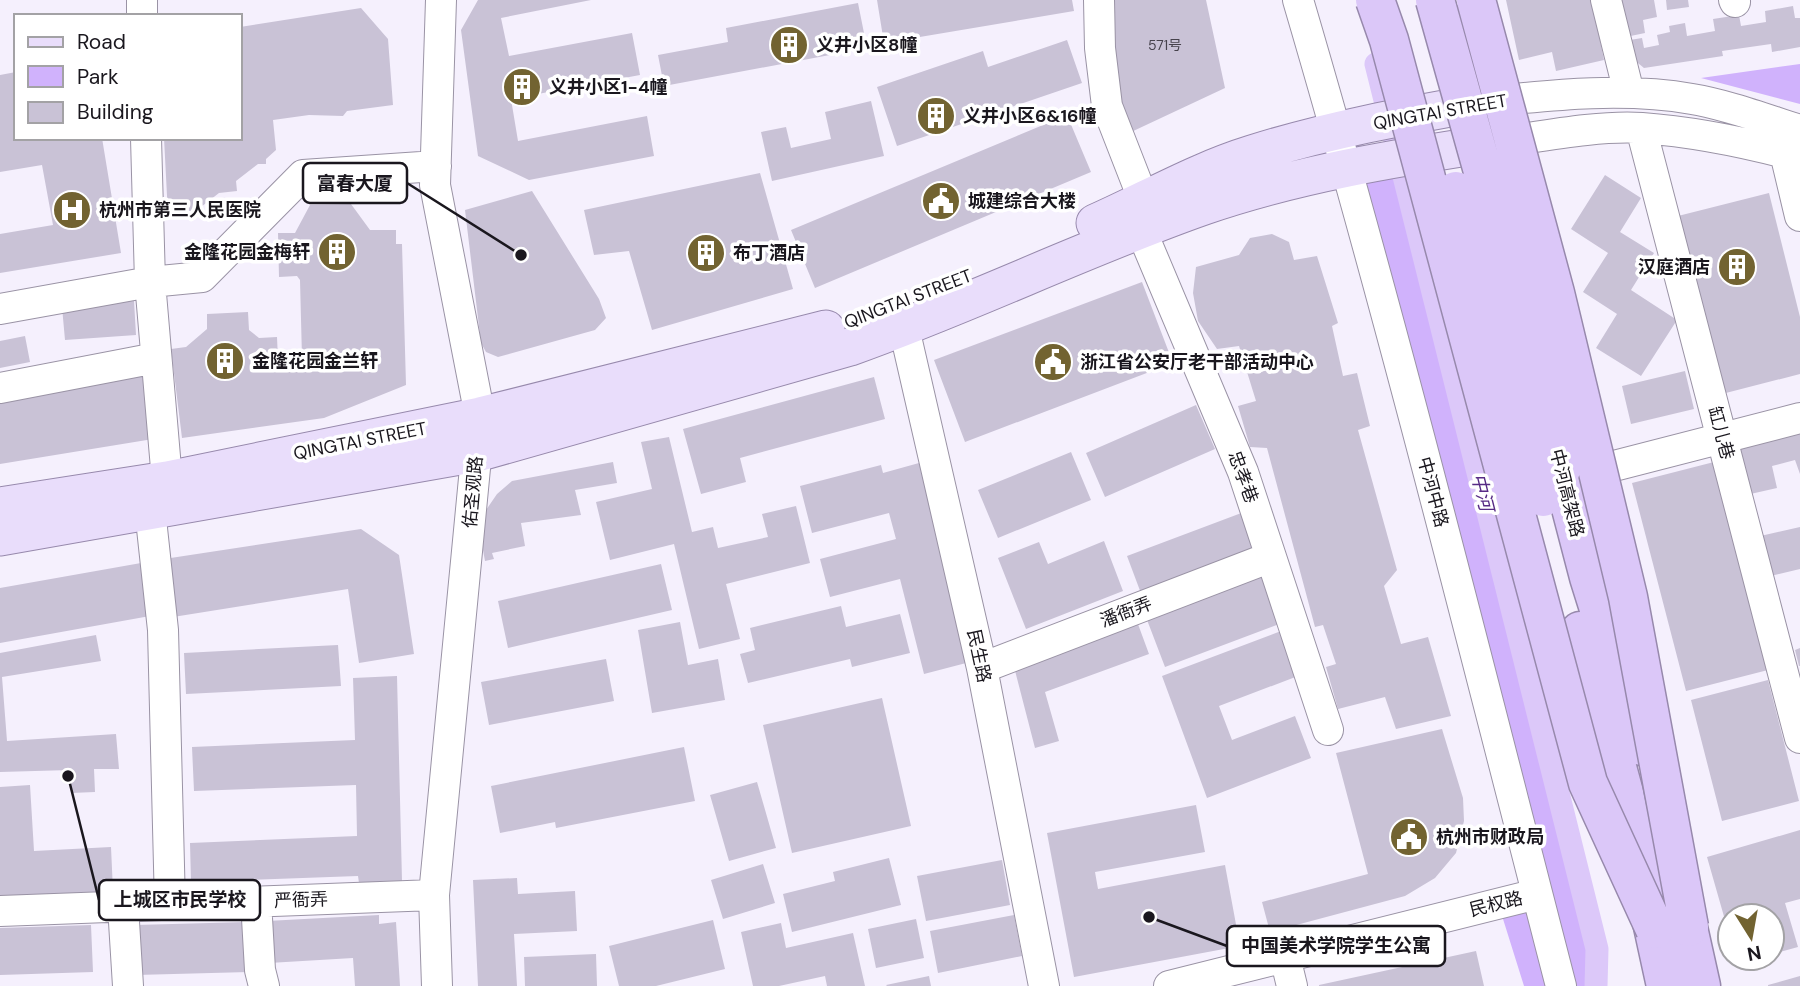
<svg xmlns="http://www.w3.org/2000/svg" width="1800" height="986" font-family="'DM Sans','Noto Sans SC',sans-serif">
  <rect width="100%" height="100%" fill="#f5f0fd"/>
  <path fill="#d0b2fc" d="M1800,64V104L1701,78Z
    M1421,159L1597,949L1591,986H1524L1498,903L1536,894L1346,169Z"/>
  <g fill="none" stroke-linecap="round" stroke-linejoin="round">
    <path stroke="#dcc8f9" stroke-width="23" d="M1376,64L1597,949L1596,986"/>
  </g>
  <path fill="#c9c2d6" d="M478,0H591L501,18L509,56L632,33L640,75L511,99L518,141L647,116L654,156L529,180L478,156L461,30Z
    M877,0H1072L1074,11L884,43Z
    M1110,0H1206L1225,88L1129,133L1113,74Z
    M1506,0H1600L1606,28L1598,30L1604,60L1556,71L1552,52L1519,60Z
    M1614,0H1654L1657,17L1643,20L1645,33L1621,38Z
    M1666,0H1688L1689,7L1667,10Z
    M858,3L867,48L664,86L658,55L728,42L726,28Z
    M1793,6L1795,18H1800V47L1772,52L1771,44L1722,51L1723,56L1644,68L1633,59L1630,40L1642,38L1644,48L1659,45L1657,35L1670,32L1669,26L1685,23L1687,36L1715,31L1713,19L1739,15L1741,26L1766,22L1765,11Z
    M361,8L388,39L393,105L347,111L343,116L309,115L273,120L276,150L266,159V164H258L236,181L237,191L219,193L192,214L168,215L164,138H240V27Z
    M1067,40L1082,83L897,146L877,87L983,51L988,67Z
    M16,72V138H102L121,253L0,273V234L53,225L42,165L0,172V75Z
    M871,101L884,156L772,181L761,132L786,127L791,148L831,139L825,112Z
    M1067,115L1091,172L815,288L791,230Z
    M760,173L793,289L652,330L629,251L594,255L584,210Z
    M1605,175L1641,198L1620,232L1654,253L1631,290L1677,320L1641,376L1596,348L1617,314L1583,292L1608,253L1571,229Z
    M532,191L599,299L606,318L595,330L498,357L486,352L481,343L465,210Z
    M1769,193L1800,317V374L1718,395L1674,217Z
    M351,204L370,230H396V244H402L406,385L324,418L182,438L171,349L186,347L207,329V314L248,312L249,330L259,338L277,337L278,360L302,358L300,280L297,276L279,277L278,233H295L310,205Z
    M1272,234L1289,242L1294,260L1317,256L1338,323L1332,326L1343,376L1357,373L1370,426L1358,430L1397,570L1384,586L1401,644L1428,637L1451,716L1396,729L1385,697L1338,709L1326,667L1336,664L1323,625L1315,627L1267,448L1250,447L1238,406L1256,401L1239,346L1217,349L1198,321L1193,293L1196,267L1239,255L1250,238Z
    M1142,282L1173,363L965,442L934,360Z
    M134,301L136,335L65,340L62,307Z
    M25,336L30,362L0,368V341Z
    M1685,371L1694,409L1631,424L1622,386Z
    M142,374L153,439L0,464V396Z
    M874,377L885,419L740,458L746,482L701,494L683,429Z
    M1196,405L1215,449L1105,497L1086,453Z
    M1800,427V474L1795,460L1772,466L1777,488L1746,495L1733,443Z
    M669,437L692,532L713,527L718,548L768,537L762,514L796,506L810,563L726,584L740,639L699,649L674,544L610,560L596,502L652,489L641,442Z
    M1071,452L1091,500L998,538L978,490Z
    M613,462L617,483L575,490L581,515L521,523L525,546L492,553L494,559L485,561L480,534L484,513L497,494L512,481Z
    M1714,462L1768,670L1686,691L1632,483Z
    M919,463L970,662L924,674L900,579L830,597L820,559L896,539L889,513L812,533L800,486L881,465L883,473Z
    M1244,512L1259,552L1142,596L1127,556Z
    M1800,527V569L1766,577L1756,537Z
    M361,529L399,555L414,654L359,663L348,589L173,617L164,559Z
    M1104,541L1123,591L1026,629L998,558L1039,542L1048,564Z
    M141,563L150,616L0,643V588Z
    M661,564L672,610L508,648L498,601Z
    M1261,568L1282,623L1165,667L1144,612Z
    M841,606L846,627L900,614L910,653L852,667L850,659L748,683L740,654L755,650L750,628Z
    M1135,616L1149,654L1045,692L1059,741L1035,748L1012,659Z
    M680,622L688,665L718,659L725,700L652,713L638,630Z
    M1281,631L1298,676L1219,706L1232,740L1295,716L1311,758L1207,798L1162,676Z
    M96,635L101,661L2,677L7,741L116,734L119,769H94L95,792L71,793L70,770L0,772V653Z
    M338,645L341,686L186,694L184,653Z
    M1800,648V666H1799L1795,650Z
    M606,659L614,701L489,725L481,682Z
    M397,676L402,881L359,883L358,876L191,882L190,843L357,836L356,785L194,791L192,747L355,740L353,678Z
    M1768,680L1799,801L1722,821L1691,700Z
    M882,698L911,826L792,853L763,725Z
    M1442,729L1463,798L1464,821L1456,853L1435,878L1405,896L1270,932L1262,902L1368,874L1336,753Z
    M684,747L695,801L556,828L555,822L500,833L491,786Z
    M757,782L776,848L729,861L710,795Z
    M30,785L34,851L111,847L113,891L0,897V787Z
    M1196,805L1205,852L1095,872L1098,889L1225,865L1240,946L1074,977L1047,833Z
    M1800,830V899L1785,903L1798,947L1772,954V916H1730L1729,934L1707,857Z
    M889,858L901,905L792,932L783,894L835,881L833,872Z
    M1002,860L1010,905L926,921L917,876Z
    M763,864L775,903L723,919L711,880Z
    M517,878L518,894L575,891L577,931L514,934L517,986H478L473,880Z
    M379,915V924L396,922L400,986H355L353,958L269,963L267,921Z
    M1014,915L1022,956L938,973L930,931Z
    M916,919L924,958L876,968L868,929Z
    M713,920L725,969L656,986H619L609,946Z
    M247,922L249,972L136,975L135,925Z
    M781,923L786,948L853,933L865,986H827L825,976L779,986H753L741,932Z
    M91,925L93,972L0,975V928Z
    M1476,951L1484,986H1319V985Z
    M596,954L597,986H525L524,957Z
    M1736,958H1757V959L1738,964Z
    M929,976L931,986H887L886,985Z
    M1800,976V986H1768V985Z"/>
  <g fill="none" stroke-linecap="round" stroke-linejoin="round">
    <defs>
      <path id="minor" d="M142,0V16
        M1099,0L1100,48L1107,106L1144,201
        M1298,0C1394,326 1476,657 1561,986
        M1606,0L1629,93
        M1734,0L1735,2
        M1483,102C1552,95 1623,87 1692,99C1728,105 1765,119 1800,130
        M1641,128L1800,738
        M146,138L150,282L167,480
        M1494,143C1539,137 1597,125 1642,128C1695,132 1749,143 1800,157
        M1785,153L1800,216
        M1141,230L1243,472L1328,730
        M0,309L150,282L202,277L303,175L436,166
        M904,328L982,668L1044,986
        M0,388L156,358
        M1579,475L1800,418
        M150,510L163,630L170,905
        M982,668L1271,557
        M256,901L260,970L264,986
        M123,906L128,986
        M0,911L434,895
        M1285,957L1292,986
        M437,986L434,895L480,416L435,185L441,0
        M1169,986L1537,894"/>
      <path id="major" d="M1095,223C1147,200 1197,171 1252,154C1327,130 1405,116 1483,102
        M0,506L167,480L480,416L826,329
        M0,537L477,453L850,347C969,305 1084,248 1204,206C1297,174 1396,158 1493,143"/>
      <path id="highway" d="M1566,489L1589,577L1642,746
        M1580,631L1624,793L1666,986
        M1681,896L1701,986"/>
    </defs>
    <use href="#minor" stroke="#9a93a5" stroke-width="32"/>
    <use href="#major" stroke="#9789ac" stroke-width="39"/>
    <use href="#highway" stroke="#9789ac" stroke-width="41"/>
    <use href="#minor" stroke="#fff" stroke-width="30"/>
    <use href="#major" stroke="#e9ddfb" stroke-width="37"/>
    <use href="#highway" stroke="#dbc7f8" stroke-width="38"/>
    <defs>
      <path id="highway-bridge" d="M1375,0L1389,40L1588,783L1655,929
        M1435,0L1519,300L1561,470
        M1476,0L1555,293L1628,597L1689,927
        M1456,191L1543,497"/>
    </defs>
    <use href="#highway-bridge" stroke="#9789ac" stroke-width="41" stroke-linecap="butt"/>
    <use href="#highway-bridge" stroke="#dbc7f8" stroke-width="38"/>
  </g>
  <defs>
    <symbol id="building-disc" viewBox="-11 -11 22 22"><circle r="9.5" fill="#726331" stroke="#fff"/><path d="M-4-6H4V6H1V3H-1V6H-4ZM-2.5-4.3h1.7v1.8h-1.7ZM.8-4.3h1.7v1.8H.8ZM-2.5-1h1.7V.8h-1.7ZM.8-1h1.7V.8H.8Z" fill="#fff"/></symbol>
    <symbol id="civic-disc" viewBox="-11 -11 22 22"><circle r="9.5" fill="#726331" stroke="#fff"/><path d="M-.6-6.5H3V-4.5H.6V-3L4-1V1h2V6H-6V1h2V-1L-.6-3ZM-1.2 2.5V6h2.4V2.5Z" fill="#fff"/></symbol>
    <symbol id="hospital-disc" viewBox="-11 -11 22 22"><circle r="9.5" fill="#726331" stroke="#fff"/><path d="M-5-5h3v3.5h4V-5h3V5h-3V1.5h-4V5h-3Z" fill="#fff"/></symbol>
  </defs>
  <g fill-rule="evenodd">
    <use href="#building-disc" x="767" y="23" width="44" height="44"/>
    <use href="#building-disc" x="500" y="65" width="44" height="44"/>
    <use href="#building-disc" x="914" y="94" width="44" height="44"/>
    <use href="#civic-disc" x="919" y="179" width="44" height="44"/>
    <use href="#hospital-disc" x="50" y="188" width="44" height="44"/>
    <use href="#building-disc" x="315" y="230" width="44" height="44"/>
    <use href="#building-disc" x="684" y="231" width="44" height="44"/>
    <use href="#building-disc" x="1715" y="245" width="44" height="44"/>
    <use href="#building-disc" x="203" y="339" width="44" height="44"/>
    <use href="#civic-disc" x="1031" y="340" width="44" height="44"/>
    <use href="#civic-disc" x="1387" y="815" width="44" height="44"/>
  </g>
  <g text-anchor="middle" stroke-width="7" stroke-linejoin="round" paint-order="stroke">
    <g font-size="14" fill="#46424c">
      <text x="1165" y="50">571号</text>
    </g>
    <g font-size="18" font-weight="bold" fill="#1a171e" stroke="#fff" text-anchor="start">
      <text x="816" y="51">义井小区8幢</text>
      <text x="549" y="93">义井小区1-4幢</text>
      <text x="963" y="122">义井小区6&amp;16幢</text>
      <text x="968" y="207">城建综合大楼</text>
      <text x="99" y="216">杭州市第三人民医院</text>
      <text x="310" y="258" text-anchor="end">金隆花园金梅轩</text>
      <text x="733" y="259">布丁酒店</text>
      <text x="1710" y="273" text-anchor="end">汉庭酒店</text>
      <text x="252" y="367">金隆花园金兰轩</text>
      <text x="1080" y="368">浙江省公安厅老干部活动中心</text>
      <text x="1436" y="843">杭州市财政局</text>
    </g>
    <g font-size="18" fill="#1a171e" stroke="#fff">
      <text transform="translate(1440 112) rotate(-10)" y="6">QINGTAI STREET</text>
      <text transform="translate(908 299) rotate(-21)" y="6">QINGTAI STREET</text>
      <text transform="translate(1721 433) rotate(75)" y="6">缸儿巷</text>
      <text transform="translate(360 441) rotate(-11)" y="6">QINGTAI STREET</text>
      <text transform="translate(1243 477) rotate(70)" y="6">忠孝巷</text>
      <text transform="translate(473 492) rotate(-85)" y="6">佑圣观路</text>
      <text transform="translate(1433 492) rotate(75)" y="6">中河中路</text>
      <text transform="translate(1567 493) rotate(76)" y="6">中河高架路</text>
      <text transform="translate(1126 612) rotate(-21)" y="6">潘衙弄</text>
      <text transform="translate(979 656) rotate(78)" y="6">民生路</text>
      <text transform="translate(301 900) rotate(-2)" y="6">严衙弄</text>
      <text transform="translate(1496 904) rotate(-14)" y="6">民权路</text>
    </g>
    <g font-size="19" font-style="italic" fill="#572b85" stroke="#fff">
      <text transform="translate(1483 492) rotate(76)" y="7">中河</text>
    </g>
  </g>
  <path fill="none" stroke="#1a171e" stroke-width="2.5" d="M521 255L407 183M68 776L99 900M1149 917L1227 946"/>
  <g fill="#1a171e" stroke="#fff" stroke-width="2.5">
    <circle cx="521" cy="255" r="7"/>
    <circle cx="68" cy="776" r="7"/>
    <circle cx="1149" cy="917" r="7"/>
  </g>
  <g fill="#fff" stroke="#1a171e" stroke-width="2.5">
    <rect x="303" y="163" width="104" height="40" rx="7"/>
    <rect x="99" y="880" width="161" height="40" rx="7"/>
    <rect x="1227" y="926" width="218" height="40" rx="7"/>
  </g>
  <g font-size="19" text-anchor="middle" font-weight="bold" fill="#1a171e">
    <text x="355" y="190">富春大厦</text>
    <text x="180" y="906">上城区市民学校</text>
    <text x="1336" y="952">中国美术学院学生公寓</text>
  </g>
  <rect x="14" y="14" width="228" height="126" fill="#ffffff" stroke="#a3a2a5" stroke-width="2"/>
  <rect x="28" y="37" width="35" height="10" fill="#e9ddfb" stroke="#a3a2a5" stroke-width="2"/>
  <text x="77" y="49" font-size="21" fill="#1a171e">Road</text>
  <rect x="28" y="66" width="35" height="21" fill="#d0b2fc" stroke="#a3a2a5" stroke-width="2"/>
  <text x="77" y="84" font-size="21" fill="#1a171e">Park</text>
  <rect x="28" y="102" width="35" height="21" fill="#c9c2d6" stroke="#a3a2a5" stroke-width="2"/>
  <text x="77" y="119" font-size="21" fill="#1a171e">Building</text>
  <g transform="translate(1751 937) rotate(169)"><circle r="33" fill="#ffffff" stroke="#a3a2a5" stroke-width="2"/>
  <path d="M0-5L12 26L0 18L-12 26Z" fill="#726331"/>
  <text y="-10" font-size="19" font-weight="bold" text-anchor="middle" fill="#1a171e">N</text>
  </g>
</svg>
